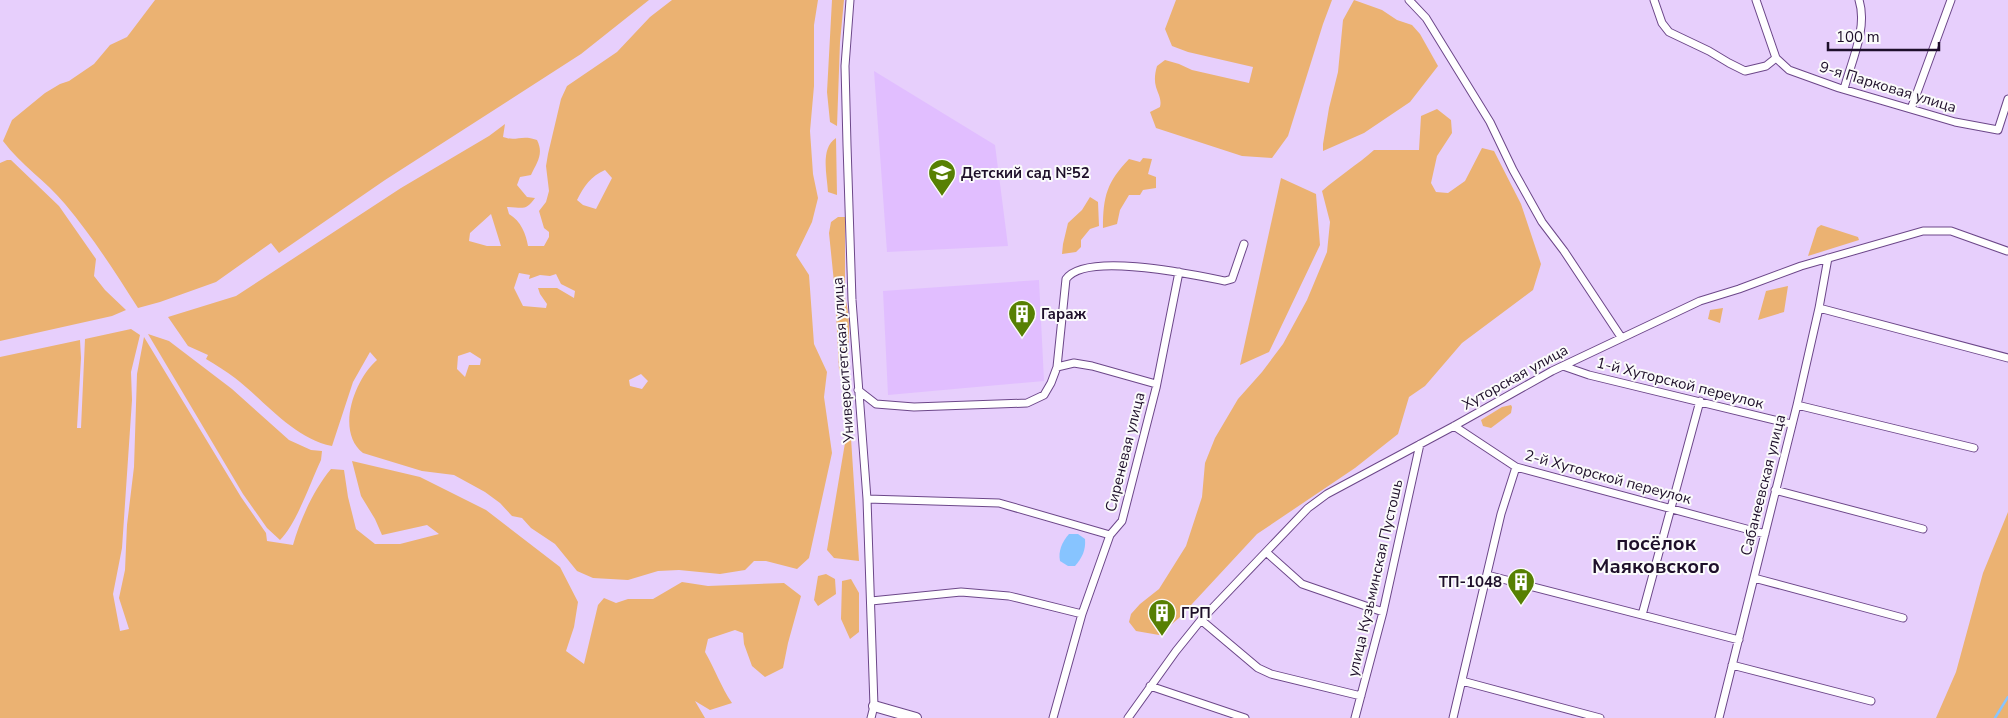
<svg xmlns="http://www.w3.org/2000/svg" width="2008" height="718" font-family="'Nunito Sans',sans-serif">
  <rect width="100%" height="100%" fill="#e7cffc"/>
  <path fill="#e1beff" d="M874,71L995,145L1008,246L887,252Z
    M1039,280L1044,381L888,395L883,291Z"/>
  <path fill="#ebb272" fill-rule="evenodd" d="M155,0H649L581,54L385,180L279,253L271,243L216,282L160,302L138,308C115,272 92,236 65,204C46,181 21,165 3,141L12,120L45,93L60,84L69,81L94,64L110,45L127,37Z
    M672,0H818L814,25V86L810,131L813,174L818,198L812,222L796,255L809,275L814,344L827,372L824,397L832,453L809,558L797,569L766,561H754L745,570L720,574L679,570L658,571L628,580L593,578L577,571L555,544L531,528L522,518L512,516L500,503L485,492L454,475L422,471L363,453C335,431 355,379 377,360L370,352L353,382L332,446C293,438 266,402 235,378C226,371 216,365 206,359L208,355L188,346L168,317L236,296L401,188L489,136L505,124L503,137C517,142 521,134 537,140C544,154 537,162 531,175L520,177L517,185L527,197L535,198C525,212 522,207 507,207L509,214C521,221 526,234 528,246H544L549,237V232L544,228L539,211L546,202L549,191L546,166L548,154L561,99L567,86L617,52L650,17ZM605,170L612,178L596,209L583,205L577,200C584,186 591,176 605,170ZM491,214L501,246H487L469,241L470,233ZM519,273L530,275L529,279L540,275L550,276L556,274L561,284L575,291L574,298L557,288H538L540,294L547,304L546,308L523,306L514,288ZM470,352L481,359L480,365H469L465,377L457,369L458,356ZM641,374L648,381L642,389L630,386L629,380Z
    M832,0H844L840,42L837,126L830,122L827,92Z
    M1176,0H1332L1323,24L1288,136L1272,158L1242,156L1156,128L1150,112L1160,107C1162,99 1158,94 1156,87C1154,80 1155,73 1157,66L1165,60L1179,64L1192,70L1249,83L1253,67L1188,52L1172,46L1165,29Z
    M1354,0L1382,10L1397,20L1412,25L1420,34L1438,66L1410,102L1364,133L1323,151V144L1329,108L1338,72L1343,20Z
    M1437,109L1451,120L1452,133L1437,156L1431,183L1436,192L1448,193L1465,181L1482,148L1494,151L1521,204L1541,264L1533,290L1462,343L1425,386L1409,397L1398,434L1355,468L1257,534L1179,618L1159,635L1136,631L1129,622L1131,614L1140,604L1159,589L1186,546L1202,497L1205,463L1215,438L1238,399L1262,372L1283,344L1307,300L1327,252L1330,222L1322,191C1339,176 1357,165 1374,150H1419L1421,116Z
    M836,138L837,195L828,192C827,175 820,148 836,138Z
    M1143,158L1152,159L1148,174L1156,177V188L1143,190L1140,195H1129L1120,210L1117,224L1103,228C1103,196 1107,182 1129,159L1140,162Z
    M7,160H11L59,206L96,259L94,276L105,290L126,310L112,316L0,341V163Z
    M1281,178L1316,194L1320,245L1269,352L1240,365Z
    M1090,197L1098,202L1099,226L1090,229L1081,240V247L1076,252L1062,254L1063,244L1068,223L1082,210Z
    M838,217H845V285L843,293C853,315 848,350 846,374L839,370L835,292L829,233L831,222Z
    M1821,225L1858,237L1859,240L1808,256L1817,228Z
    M1788,286L1784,312L1758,320L1766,291Z
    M1723,308L1720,323L1708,319L1710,310Z
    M131,329L140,335L131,372L132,400L122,548L113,594L120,631L129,629L119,598L125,570L127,525L134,467L137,374L144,337L241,497L266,533L267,541L293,545C300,520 314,489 331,469L344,470L348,497L356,529L375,544H400L439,534L427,525L382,535L375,519L361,496L352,461L420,477L486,510L560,567L578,602L574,627L566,651L584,664L598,605L604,598L616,603L628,599H653L682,582L708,586L784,583L801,596L788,643L783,668L765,677L752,666L744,644L743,633L735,630L708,639L705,652C715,669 721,687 732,703L710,710L695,701L705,718H0V357L80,340L81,358L77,428H81L85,339Z
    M148,334L169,341L232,389L289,440L311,450L322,451L321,460C311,481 296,525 280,540L267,528L243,494Z
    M1511,405L1512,407L1511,413L1491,428L1483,426L1481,420L1502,407Z
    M847,431L851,438L859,561L834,558L827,550Z
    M2008,512V718H1936L1956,672L1983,573Z
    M826,574L835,579L836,594L818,606L814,600L818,576Z
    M851,579L859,593V632L850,639L841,619L842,581Z"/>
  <path fill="#87c4ff" d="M1069,534H1078L1085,539C1086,550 1082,558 1075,566H1068L1060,561C1058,551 1062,542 1069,534Z"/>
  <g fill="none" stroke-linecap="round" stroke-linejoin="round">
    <path stroke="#87c4ff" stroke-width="2.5" d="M1995,718L2008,697"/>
    <defs>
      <path id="street" d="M850,0L845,66L847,145L852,300L867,499L874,706L871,718
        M1409,0L1426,18L1490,122L1513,170L1542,222L1564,251L1621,337
        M1654,0L1662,23L1669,32L1709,51L1729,63L1745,71L1766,66L1776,58
        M1756,0L1776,58L1789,70L1839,88L1955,122L1998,130L2008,99
        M1844,89C1851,62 1868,28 1859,0
        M1911,109L1951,0
        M1819,308L2008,358
        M1563,366L1589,375L1791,424
        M1057,367L1074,363L1092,366L1156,384
        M858,390L876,404L914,407L1027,403L1044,395L1051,383L1057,367L1066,279C1086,251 1195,275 1225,281L1232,279L1244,244
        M1797,405L1974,448
        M1454,426L1516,467L1765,534
        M1775,490L1923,529
        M867,499L999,503L1110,535
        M1266,552L1302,584L1383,612
        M1487,575L1739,640
        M1754,578L1903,618
        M871,601L961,592L1009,596L1082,614
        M1642,615L1700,401
        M1201,620L1258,668L1271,674L1361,696
        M1732,665L1871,701
        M1462,681L1600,718
        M1150,686L1245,718
        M1053,718L1082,614L1110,535L1122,521L1156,388L1179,272
        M1128,718L1176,651L1201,620L1308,508L1327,494L1454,426L1552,371L1700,301L1739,289L1801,266L1923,231H1951L2007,251
        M1355,718L1383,612L1420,444
        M1453,718L1501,514L1516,467
        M1719,718L1797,405L1819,308L1828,258"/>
      <path id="secondary" d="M874,706L916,718"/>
    </defs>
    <use href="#street" stroke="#6c4789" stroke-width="9"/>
    <use href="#secondary" stroke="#6c4789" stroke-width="12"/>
    <use href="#street" stroke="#fff" stroke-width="7"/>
    <use href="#secondary" stroke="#fff" stroke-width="10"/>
  </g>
  <defs>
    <symbol id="school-pin" viewBox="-11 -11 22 30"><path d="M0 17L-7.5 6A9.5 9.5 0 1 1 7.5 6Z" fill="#578003" stroke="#fbfbfb"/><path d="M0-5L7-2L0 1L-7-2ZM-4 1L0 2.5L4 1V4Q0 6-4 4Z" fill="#fff"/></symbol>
    <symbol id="building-pin" viewBox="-11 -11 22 30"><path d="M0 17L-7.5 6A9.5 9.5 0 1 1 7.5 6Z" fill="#578003" stroke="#fbfbfb"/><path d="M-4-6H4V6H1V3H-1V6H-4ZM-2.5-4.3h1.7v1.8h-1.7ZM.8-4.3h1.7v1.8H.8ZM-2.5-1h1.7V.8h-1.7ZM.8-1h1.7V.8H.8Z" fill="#fff"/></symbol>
  </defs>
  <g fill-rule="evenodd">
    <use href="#school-pin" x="926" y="157" width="32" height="43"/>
    <use href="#building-pin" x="1006" y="298" width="32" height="43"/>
    <use href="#building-pin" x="1505" y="566" width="32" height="43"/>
    <use href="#building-pin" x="1146" y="597" width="32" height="43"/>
  </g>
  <g text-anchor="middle" stroke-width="4" stroke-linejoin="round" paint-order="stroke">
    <g font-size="15" fill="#1e0f2a" stroke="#fbfbfb">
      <text transform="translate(1888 87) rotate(17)" y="5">9-я Парковая улица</text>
      <text transform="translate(843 360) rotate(-94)" y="5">Университетская улица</text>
      <text transform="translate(1515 377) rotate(-29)" y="5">Хуторская улица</text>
      <text transform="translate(1680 383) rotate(14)" y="5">1-й Хуторской переулок</text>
      <text transform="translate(1125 452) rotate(-76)" y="5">Сиреневая улица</text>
      <text transform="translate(1608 477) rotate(15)" y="5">2-й Хуторской переулок</text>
      <text transform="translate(1763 485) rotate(-76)" y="5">Сабанеевская улица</text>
      <text transform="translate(1375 578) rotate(-77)" y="5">улица Кузьминская Пустошь</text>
    </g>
    <g font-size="15" font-weight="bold" fill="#1e0f2a" stroke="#fbfbfb" text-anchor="start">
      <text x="961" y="178">Детский сад №52</text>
      <text x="1041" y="319">Гараж</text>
      <text x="1502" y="587" text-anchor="end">ТП-1048</text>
      <text x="1181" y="618">ГРП</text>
    </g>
    <g font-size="20" font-weight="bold" fill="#1e0f2a" stroke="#fbfbfb">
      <text x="1656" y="550">посёлок<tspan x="1656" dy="23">Маяковского</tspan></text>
    </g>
  </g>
  <path d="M1828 42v8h111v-8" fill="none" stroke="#1e0f2a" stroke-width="2.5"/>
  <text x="1836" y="42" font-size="15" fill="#1e0f2a" stroke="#fbfbfb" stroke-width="4" paint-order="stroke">100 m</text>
</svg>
